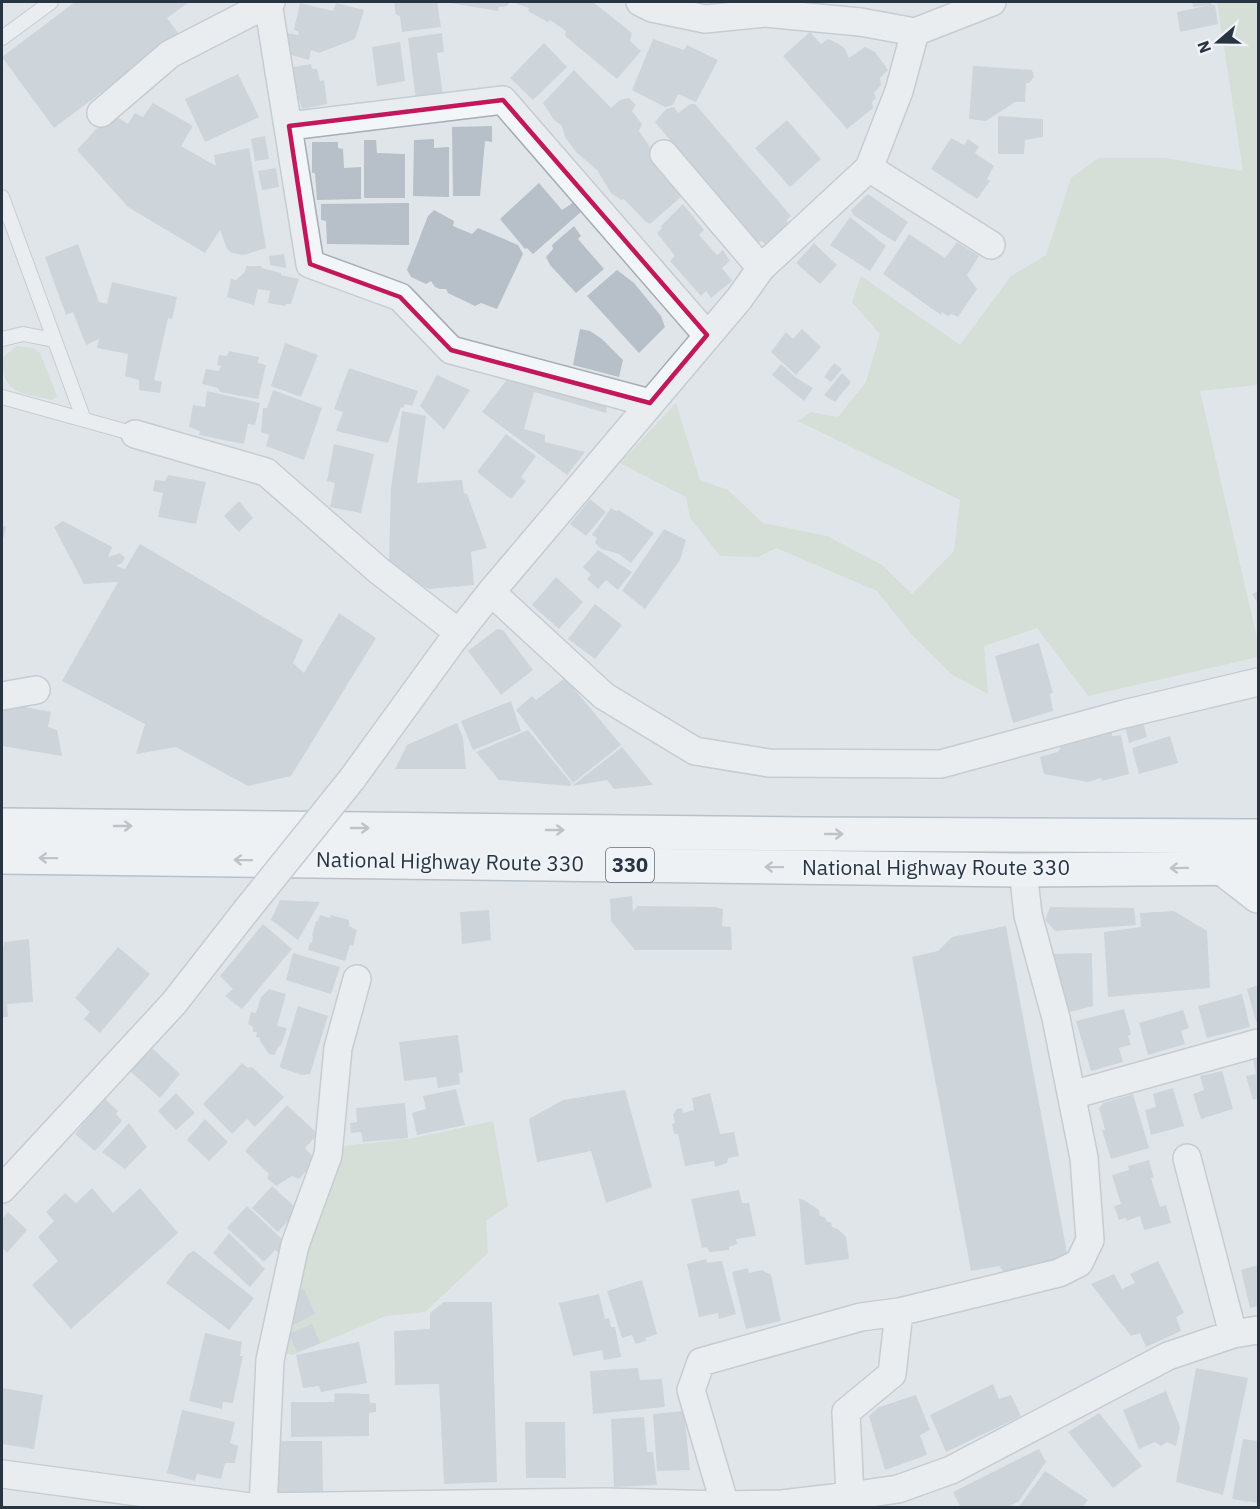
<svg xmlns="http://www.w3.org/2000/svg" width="1260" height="1509" font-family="'IBM Plex Sans',sans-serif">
  <rect width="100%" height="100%" fill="#e0e5ea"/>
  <path fill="#c8d5c0" d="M1217,2H1258V385L1200,391L1258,642V657L1088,696L1037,628L984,646L988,694L951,674L911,634L877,591L776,548L758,557L720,556L690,518L686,497L620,463L676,403L700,480L728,490L763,523L827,536L882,565L912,594L954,551L960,500L798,421L811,412L838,417L866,382L880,334L852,302L861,276L960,345L1011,276L1046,255L1071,178L1098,158H1165L1243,171Z
    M17,346L33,348L40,353L57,396L52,400C24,393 0,395 3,357Z
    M493,1121L508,1206L486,1221L488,1253L425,1312L386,1316L293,1355L283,1353L301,1246L343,1146L414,1138Z"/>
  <path fill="#b7bfc8" d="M75,2H189L167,18L179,34L54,128L2,57Z
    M394,2H437L441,27L402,32L400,16L396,15Z
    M444,2H510L507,6L499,7L498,11Z
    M511,2H593L632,33L630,41L641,51L617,79L565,36L566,31L550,20L548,22L528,11L529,8Z
    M1192,2H1211L1212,5L1193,7Z
    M300,3L333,11L336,3L364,10L355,39L319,53L311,50L309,60L288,54L287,33L298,35L299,32L294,30Z
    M1211,5H1215L1218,24L1180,32L1177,12Z
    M810,32L821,44L828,39L839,44L845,49L849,58L865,47L875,52L888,70L880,78L881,85L874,93L876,98L872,102L873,108L847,129L783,56Z
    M442,33L444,52L437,53L443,95L416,100L408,38Z
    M653,39L684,50L687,45L718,60L696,102L678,94L673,105L665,107L632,90Z
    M400,42L405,81L377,86L372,47Z
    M544,43L567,67L533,100L510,78Z
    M311,64L312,69H317L320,81L324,80L327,104L302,109L299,99L296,98L293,67Z
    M973,66L1032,70L1034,77L1029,83H1026L1025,102H1015L986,121L969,119Z
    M574,70L611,108L620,100L629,98L636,105L632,111L642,124L639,131L683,195L650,224L645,221L624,199L621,200L611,193L597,170L576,152L565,137L562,126L554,120L543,103Z
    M238,74L259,117L205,142L185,99Z
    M153,103L193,126L181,146L216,166L214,155L249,148L266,248L244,255L232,253L227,249L220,230L205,253L128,207L77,150L111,113L128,124L135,113L143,117Z
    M690,104H695L791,216L787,220L788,225L766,245L761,241L757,244L655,122L666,109L674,107L678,113Z
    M998,116L1043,119V137L1025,140L1024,154H998Z
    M787,120L821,159L790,187L755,148Z
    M492,126V142L485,141L480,196H453L452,127Z
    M265,136L269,159L255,161L251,139Z
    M951,138L964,145L968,139L979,147L975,153L994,166L987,179L990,181L977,199L931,169Z
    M434,139V148L449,147V197L413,196L414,140Z
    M364,140H376L377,153L405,154V198H364Z
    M312,142H338V148L343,149L344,168L361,167V199L317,200L315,173H312Z
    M276,168L279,187L262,190L258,171Z
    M539,183L562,210L574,202L582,211L533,254L527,248L525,249L500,219Z
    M868,194L908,222L895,242L853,215L851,210Z
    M409,203V245L327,244L326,221L321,220V204Z
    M683,204L704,230L699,235L717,255L723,250L730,261L722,268L732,281L711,298L706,291L701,296L670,261L675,256L657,233L662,228L661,226Z
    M434,210L454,221L453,226L472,234L478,228L518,245L523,254L497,309L481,303L475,306L448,293L446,289H440L435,287L431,281L426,284L411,277L407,270L428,216Z
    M850,217L886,246L870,271L830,245Z
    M574,226L581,236L578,239L604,269L576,293L550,265L546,257L553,249L552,245Z
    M909,234L945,258L957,242L979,256L967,275L977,289L958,317L951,314L948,316L942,312L941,315L883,274Z
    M814,243L837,265L820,284L796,263Z
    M78,244L99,302L107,304L112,282L177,297L172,319L168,318L154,380L162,382L160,393L139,390V380L125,376L128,354L97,348L99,339L86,345L73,312L66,315L45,257Z
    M284,254L286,268L270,265L269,256Z
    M246,266H261L262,268L281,273V275L299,279L291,304H286L285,306L268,303L270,291L258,289L254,305L227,297L231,279L236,280L245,272Z
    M617,270L634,283L661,316L665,327L639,353L587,296Z
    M580,329L590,331L602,339L623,360L619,377L573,365Z
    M802,329L821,347L796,375L771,352L786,332L793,339Z
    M285,343L318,355L301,397L271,386Z
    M229,351L259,357L258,363L266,365L258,399L220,392L218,388L202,384L206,369L219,371L221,366L217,365L219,355L227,356Z
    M834,363L842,369L831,382L824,377Z
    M781,364L795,377L813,388L804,401L772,375Z
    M349,368L418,391L412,406L405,404L403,408L401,407L388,443L336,431L343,412L334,409Z
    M842,373L851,382L835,402L824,395Z
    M437,375L470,390L444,430L420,406Z
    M508,378L604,400L607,411L606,413L534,392L524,429L545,435V442L585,452L567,475L482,412Z
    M273,390L322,408L304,460L266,446L269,435L261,432L263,408H267Z
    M207,391L260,403L255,425L248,424L244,444L199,435L200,431L189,427L193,405L205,407Z
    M402,411L426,416L417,483L462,480L464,493L467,494L487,548L471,552L474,585L429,589L412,580L389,562L391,488Z
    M506,434L536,456L521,477L526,481L511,499L477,472Z
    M334,444L374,454L361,513L330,507L335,483L327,481Z
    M168,475L206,482L196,524L158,517L163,493L153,491L155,480L165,481Z
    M590,499L606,512L586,536L570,524Z
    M239,501L253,518L239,532L224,516Z
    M611,508L616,511L619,510L654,533L631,563L619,554L602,549L595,543L597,538L592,535Z
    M63,521L112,547L108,557L120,553L125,558L122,563L116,566L125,569L140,544L303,640L293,663L304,673L339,613L376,638L291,776L248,786L176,747L136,754L145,724L62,681L118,582L84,584L54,527Z
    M2,525L6,527L2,543Z
    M664,529L686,540L680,560L645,609L622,591Z
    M598,550L632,572L618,590L606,580L598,589L587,579L591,575L583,567Z
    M556,577L583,602L559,629L532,605Z
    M1258,591V604L1252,594Z
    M595,604L622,625L595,659L568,639Z
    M497,629L503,630L533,670L501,695L468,651Z
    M1039,643L1053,693L1050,694L1053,711L1013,723L995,656Z
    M565,678L621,745L573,783L516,710L532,696L536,700Z
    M511,701L521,731L473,750L461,721Z
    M19,706L51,712L48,727L57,730L62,756L2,746V708Z
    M1143,722L1147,737L1129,743L1125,726Z
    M457,723L463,738L466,769H395L407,745Z
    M1112,728V736L1121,735L1129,774L1102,781L1101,778L1088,782L1044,774L1040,757L1058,752L1061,746L1068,742L1094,737V732Z
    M528,730L572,784L570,786L499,780L476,752Z
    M1170,736L1178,763L1139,774L1132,748Z
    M622,747L653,785L614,789L607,780L572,786Z
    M632,896L633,912L637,906L715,907L723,909L722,926L731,927L732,950H635L611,921L610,899Z
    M280,900L320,902L298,940L271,920Z
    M1050,907L1134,908L1136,925L1055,931L1045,920Z
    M489,910L491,940L462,944L460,912Z
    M1174,911L1207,931L1210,988L1108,997L1104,932L1141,927L1140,913Z
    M320,915L330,918L331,915L349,920V926L357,930L353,946L350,945L345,961L308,950L310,942L312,943L313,936H312L316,921H318Z
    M263,924L292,949L242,1009L225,996L233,989L220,976Z
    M1006,926L1067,1253L1039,1273L1008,1277L999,1266L971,1271L912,957L938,951L952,937Z
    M29,939L33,1002L7,1004L8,1017H2V947L4,946V942Z
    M118,947L150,974L100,1033L84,1019L90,1012L75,998Z
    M293,953L340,967L331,994L286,980Z
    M1092,953L1093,1006L1066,1013L1049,954Z
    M1258,985V1022H1256L1247,989Z
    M269,989L286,994L277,1026L287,1028L281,1045L278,1047L275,1055L269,1054L260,1041V1038L256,1037L257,1032H253V1027L248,1024L251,1012L256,1013L261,997Z
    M1242,994L1250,1027L1207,1038L1198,1006Z
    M298,1006L328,1016L310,1074L302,1075L281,1068L280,1066Z
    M1124,1009L1131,1034L1128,1036L1131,1045L1119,1048L1123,1062L1091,1071L1076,1021Z
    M1183,1010L1189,1028L1181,1031L1185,1044L1148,1055L1139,1023Z
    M458,1035L463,1072L459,1073L460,1084L438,1088L436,1077L404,1081L399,1042Z
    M152,1048L180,1074L160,1098L130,1071Z
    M1258,1058V1098L1253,1100L1246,1076L1256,1074L1253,1060Z
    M242,1063L248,1068L252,1067L284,1097L255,1127L247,1119L232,1134L203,1104Z
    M1222,1071L1233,1109L1201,1119L1193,1094L1204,1090L1200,1076Z
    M1173,1088L1184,1126L1151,1135L1145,1110L1156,1107L1153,1094Z
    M456,1089L465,1125L417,1135L412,1113L426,1109L423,1096Z
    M625,1090L652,1187L606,1203L591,1151L537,1162L529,1119L563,1100Z
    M176,1093L195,1113L176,1130L158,1111Z
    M710,1093L720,1134L734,1132L739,1156L728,1158L727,1163L715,1167L714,1161L685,1166L678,1134H674L672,1124L675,1123L673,1115L677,1109L682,1108L683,1113L694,1110L692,1098Z
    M1133,1094L1149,1148L1111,1159L1102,1130H1105L1099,1108L1103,1103Z
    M104,1098L118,1111L116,1114L122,1121L95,1151L75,1134Z
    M405,1103L408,1138L363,1142L361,1132L351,1133L350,1123L357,1122L356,1108Z
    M287,1105L318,1134L305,1148L316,1160L299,1179L292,1176L276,1186L267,1178L269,1174L245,1151Z
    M205,1119L228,1142L209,1161L187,1140Z
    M129,1123L147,1147L125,1169L102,1152Z
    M1149,1160L1154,1178H1151L1160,1207L1166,1205L1171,1223L1144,1230L1140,1216L1126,1221V1218L1119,1220L1114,1206L1121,1204L1112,1175L1129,1170L1128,1166Z
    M272,1186L298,1210L278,1232L252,1208Z
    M92,1188L113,1213L140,1188L178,1233L71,1329L32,1285L58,1261L38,1237L54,1221L46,1212L65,1193L76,1203Z
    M739,1190L742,1203H749L756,1236L736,1239L737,1244L729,1247V1250L709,1252L707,1247L702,1248L691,1199Z
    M799,1199L804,1200L819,1210L820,1216L825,1217L827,1222H831L832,1227L838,1229L846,1237L849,1259L805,1265Z
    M247,1206L284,1241V1246L279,1253L275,1250L264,1262L227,1228Z
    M8,1212L27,1230L7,1253L2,1247V1219Z
    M229,1233L265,1269L250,1287L213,1253Z
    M194,1251L254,1298L229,1330L166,1283L188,1254Z
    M706,1259L707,1263L722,1261L736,1314L719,1319L718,1313L699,1317L687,1264Z
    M1158,1261L1184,1313L1176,1317L1181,1331L1146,1347L1140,1333L1131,1336L1091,1284L1114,1274L1122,1289L1135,1283L1130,1274Z
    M1258,1265V1306L1250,1308L1241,1270Z
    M748,1268L749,1273L762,1270L771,1275L781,1321L746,1329L732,1272Z
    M642,1280L657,1334L645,1338L646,1341L636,1344L632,1335L622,1338L607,1291Z
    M304,1289L315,1314L291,1326L296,1293Z
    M599,1294L605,1319L609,1318L611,1327H615L621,1357L604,1360L602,1350L573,1356L559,1303Z
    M444,1302H492L497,1482L444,1484L439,1384L395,1385L394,1331L430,1329V1313Z
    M312,1324L320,1343L297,1352L289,1334Z
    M205,1333L242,1342L240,1356H243L233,1403L223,1402L222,1409L189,1401Z
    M359,1342L367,1383L321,1392L319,1386L303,1388L296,1355Z
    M638,1368L640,1380L662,1379L665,1407L593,1414L590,1371Z
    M1196,1368L1248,1378L1223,1495L1176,1482Z
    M993,1384L999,1399L1011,1395L1021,1416L946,1452L930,1415Z
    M3,1388L43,1395L34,1449L2,1444V1400Z
    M1166,1391L1180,1427L1176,1446L1167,1442L1161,1446L1155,1442L1139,1449L1123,1410Z
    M335,1393L369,1394L370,1403H376V1412L369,1413V1436L291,1437V1402H334Z
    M916,1395L930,1430L920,1435L927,1455L885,1470L869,1416L879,1407Z
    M182,1410L235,1422L230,1443L238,1446L235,1463H225L221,1479L197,1474L195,1481L167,1473Z
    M684,1411L690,1470L657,1471L653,1414Z
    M1099,1413L1142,1466L1113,1488L1068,1432Z
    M644,1417L647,1452H653L657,1485L614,1487L611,1419Z
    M525,1422H565L566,1478H526Z
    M1243,1439L1258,1441V1503L1232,1499Z
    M276,1441H322L323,1493H276Z
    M1039,1449L1046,1462L1019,1501L1007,1508H961L953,1492Z
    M1045,1471L1088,1500L1082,1508H1018Z"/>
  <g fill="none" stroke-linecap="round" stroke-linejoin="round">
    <defs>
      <path id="lane" d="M2,38L51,2
        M2,197L84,420
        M2,339L23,334L54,340
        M2,397L135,434"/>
      <path id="street" d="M640,2L652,8L705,19L765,13L860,22L915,32L992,2
        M268,3L310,264L400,297L451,350L650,403
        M101,113L170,54L271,2
        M289,126L503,100L707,335
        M664,154L761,268
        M869,168L991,245
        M135,434L266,472L378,570L459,633
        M491,592L604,696L695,751L769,763L941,764L1124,714L1258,682
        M2,696L36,690
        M352,779L450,644L491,592L739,299L761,268L869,168L899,91L915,32
        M1072,1095L1258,1043
        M1187,1158L1233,1334
        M2,1189L174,1003L245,912
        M2,1474L250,1507L605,1502L725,1505L782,1504L850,1496L898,1489L951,1470L1168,1356L1233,1334L1258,1330
        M850,1496L846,1412L892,1374L899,1312L1059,1273L1079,1263L1090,1240L1084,1158L1056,1018L1028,915L1023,870
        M725,1505L691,1390L701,1362L861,1317L899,1312
        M263,1507L270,1360L295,1245L328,1155L338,1048L357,979"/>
      <path id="secondary" d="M1222,868L1258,896"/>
      <path id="highway" d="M2,825L806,834L1258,836
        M2,857L1023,870L1258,868"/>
    </defs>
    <use href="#lane" stroke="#a5adb5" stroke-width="16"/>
    <use href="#street" stroke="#a5adb5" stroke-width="30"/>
    <use href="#secondary" stroke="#a5adb5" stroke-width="36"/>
    <use href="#highway" stroke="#8695a2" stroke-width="36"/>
    <use href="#lane" stroke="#f3f6f8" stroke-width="14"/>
    <use href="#street" stroke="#f3f6f8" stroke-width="27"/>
    <use href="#secondary" stroke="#fff" stroke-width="33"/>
    <use href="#highway" stroke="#fff" stroke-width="33"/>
    <defs>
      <path id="street-bridge" d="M245,912L352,779"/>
    </defs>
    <use href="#street-bridge" stroke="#a5adb5" stroke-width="30" stroke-linecap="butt"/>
    <use href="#street-bridge" stroke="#f3f6f8" stroke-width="27"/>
  </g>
  <defs><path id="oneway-shaft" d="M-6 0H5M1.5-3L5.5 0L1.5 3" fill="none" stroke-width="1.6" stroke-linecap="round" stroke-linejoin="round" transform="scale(1.5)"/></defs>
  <g stroke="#939aa1">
    <use href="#oneway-shaft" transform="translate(123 826)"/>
    <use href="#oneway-shaft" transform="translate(360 828)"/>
    <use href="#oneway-shaft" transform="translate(555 830)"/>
    <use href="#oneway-shaft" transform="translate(834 834)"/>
    <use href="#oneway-shaft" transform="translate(48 858) rotate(-179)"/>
    <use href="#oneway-shaft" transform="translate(243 860) rotate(-179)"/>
    <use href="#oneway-shaft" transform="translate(774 867) rotate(-179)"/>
    <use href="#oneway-shaft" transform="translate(1179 868) rotate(179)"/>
  </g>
  <path d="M0 0H1260V1509H0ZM503,100L707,335L650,403L451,350L400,297L310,264L289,126Z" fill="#e0e5ea" fill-opacity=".55" fill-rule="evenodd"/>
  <path fill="none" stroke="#c2185b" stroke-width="4.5" stroke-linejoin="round" d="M503,100L707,335L650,403L451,350L400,297L310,264L289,126Z"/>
  <g text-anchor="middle" stroke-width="4.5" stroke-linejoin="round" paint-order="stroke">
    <rect fill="#f0f4f8" stroke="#636e79" stroke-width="1.5" x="606" y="848" width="48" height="34" rx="4.5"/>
    <g font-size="20" font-weight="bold" fill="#273543">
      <text x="630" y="872">330</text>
    </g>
    <g font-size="21" fill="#273543" stroke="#f0f4f8">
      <text transform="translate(450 862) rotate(1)" y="7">National Highway Route 330</text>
      <text x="936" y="875">National Highway Route 330</text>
    </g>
  </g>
  <rect width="1260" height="1509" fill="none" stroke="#273543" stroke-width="6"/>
  <g transform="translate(1218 42) rotate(250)" stroke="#f0f4f8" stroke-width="4.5" paint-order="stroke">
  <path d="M0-4.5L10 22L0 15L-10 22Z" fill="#273543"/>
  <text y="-9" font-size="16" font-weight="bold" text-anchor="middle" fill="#273543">N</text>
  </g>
</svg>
